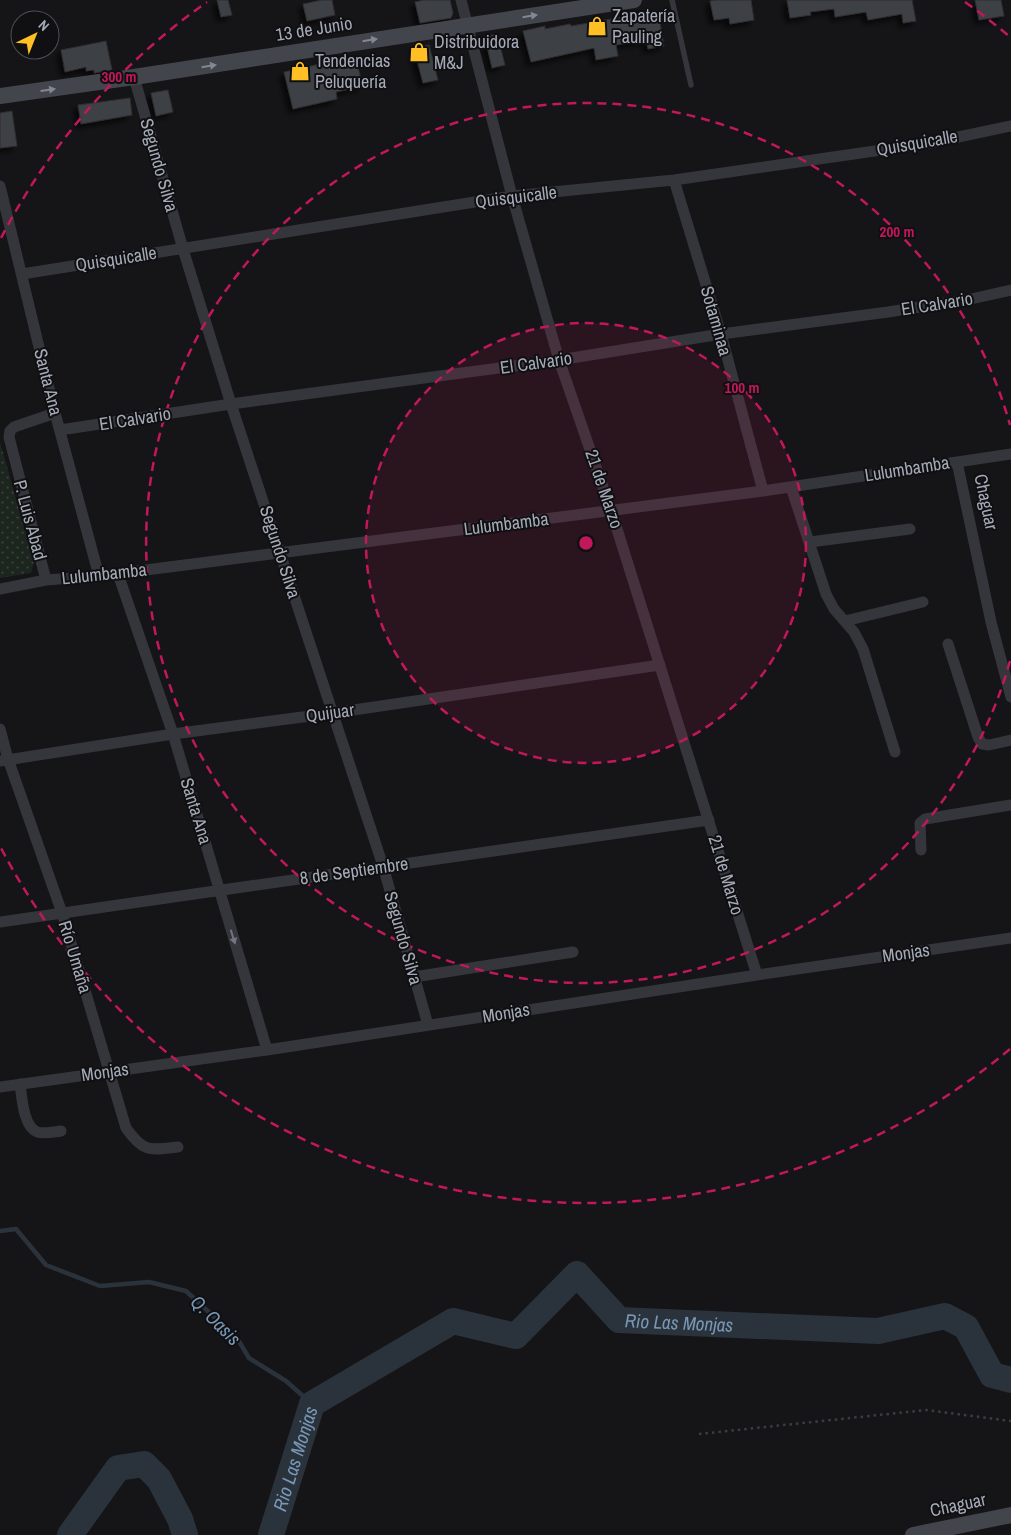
<svg xmlns="http://www.w3.org/2000/svg" width="1011" height="1535" font-family="'Archivo Narrow',sans-serif">
  <defs>
    <pattern id="grass-dots" width="8" height="8" patternUnits="userSpaceOnUse" patternTransform="scale(1.25)"><rect width="8" height="8" fill="#1c251e"/><path d="M2 2h.1M6 6h.1" fill="none" stroke="#3a423d" stroke-width="1.8" stroke-linecap="round"/></pattern>
    <filter id="shadow"><feDropShadow dx="-4.5" dy="4.5" stdDeviation="2.5" flood-color="#0009"/></filter>
  </defs>
  <rect width="100%" height="100%" fill="#151517"/>
  <path fill="url(#grass-dots)" d="M0,442L34,562L31,573L0,578Z"/>
  <g fill="none" stroke-linecap="round" stroke-linejoin="round">
    <path stroke="#2a333c" stroke-width="4.5" d="M0,1231L16,1229L46,1265L100,1286L149,1282L186,1291L237,1338L249,1358L286,1381L312,1404"/>
    <g stroke="#2a333c" stroke-width="26">
      <path d="M70,1535L118,1468L144,1464L159,1479L180,1519L185,1535"/>
      <path id="s1" d="M271,1535L312,1404L453,1321L516,1336L577,1274L619,1320L878,1331L945,1316L966,1327L992,1375L1011,1380"/>
    </g>
  </g>
  <path fill="#3e3f44" stroke="#2f2f33" filter="url(#shadow)" d="M217,0H228L232,15L221,17Z
    M322,0H332L335,15L307,21L303,4Z
    M424,0H450L453,13L451,18L420,23L415,2Z
    M716,0H751L754,20L730,24L729,18L714,20L710,1Z
    M787,0H912L916,21L903,23L902,14L868,20L866,12L835,17L834,9L810,12L811,15L790,18Z
    M975,0H1001L1004,16L979,20Z
    M658,11L664,46L648,49L646,40L616,45L618,56L596,60L594,48L531,62L523,31L545,26V29L570,24L571,26Z
    M497,34L505,65L492,68L486,42L488,36Z
    M106,41L112,70L94,73V70L86,71V67L65,72L61,50Z
    M429,45L438,80L423,83L414,49Z
    M356,60L363,86L336,92L337,99L293,109L284,72L329,62L330,66Z
    M168,90L173,112L156,116L151,93Z
    M130,98L132,115L81,124L78,105Z
    M12,111L17,146L0,148V113Z"/>
  <g fill="none" stroke-linecap="round" stroke-linejoin="round">
    <path stroke="#3b3d43" stroke-width="2.5" stroke-dasharray="2.5 4" stroke-linecap="butt" d="M699,1434L926,1410L1011,1421"/>
    <path stroke="#35363c" stroke-width="5.5" d="M672,0L691,85"/>
    <path stroke="#35363c" stroke-width="11" d="M461,0L512,196L559,360L611,510L757,975
      M134,77L183,249L231,404L383,866L428,1025
      M674,180L721,334L763,491
      M0,186L55,413L99,576
      M22,274L512,196L674,180L930,143L1011,126
      M60,430L231,404L559,360L721,334L888,312L971,299L1011,290
      M957,462L991,622L1011,697
      M791,487L826,594L834,609L854,632L863,649L895,752
      M810,542L910,529
      M118,574L173,734L267,1050
      M46,580L9,437L10,431L14,427L55,413
      M0,589L46,580L99,576L763,491L1011,454
      M845,621L923,602
      M948,644L978,737L982,744L989,745L1011,740
      M0,729L8,759L62,913L126,1128C144,1153 149,1150 178,1147
      M0,761L173,734L333,713L660,665
      M921,850L920,823L925,819L1011,805
      M0,922L709,820
      M414,977L573,952
      M20,1084C22,1097 23,1126 37,1132C44,1134 54,1132 61,1131
      M0,1087L267,1050L757,975L1011,938"/>
    <path stroke="#43454c" stroke-width="16" d="M0,96L134,77L634,0
      M913,1535L1011,1515"/>
  </g>
  <defs><path id="oneway-solid" d="M-6-.8H1V-3.2L6.5 0L1 3.2V.8H-6Z" transform="scale(1.25)"/></defs>
  <g fill="#838792">
    <use href="#oneway-solid" transform="translate(530 16) rotate(-9)"/>
    <use href="#oneway-solid" transform="translate(370 40) rotate(-9)"/>
    <use href="#oneway-solid" transform="translate(209 66) rotate(-9)"/>
    <use href="#oneway-solid" transform="translate(48 90) rotate(-8)"/>
  </g>
  <use fill="#737680" href="#oneway-solid" transform="translate(233 937) rotate(73)"/>
  <circle cx="586" cy="543" r="220" fill="#c2185b" fill-opacity=".12"/>
  <g fill="none" stroke="#c2185b" stroke-width="2.5" stroke-dasharray="9 6">
    <circle cx="586" cy="543" r="220"/>
    <path d="M1010 661A440 440 0 1 1 1010 425"/>
    <path d="M1010 1049A660 660 0 0 1 1 848M1 238A660 660 0 0 1 207 2M965 2A660 660 0 0 1 1010 37"/>
  </g>
  <defs>
    <symbol id="shop-bare" viewBox="-9 -9 18 18"><path d="M-5-2.5h2.3a2.7 3.5 0 0 1 5.4 0H5L5.5 6h-11ZM-1.5-2.5h3a1.5 2.3 0 0 0-3 0Z" fill="#ffbf25" stroke="#101012" stroke-width="2.5" paint-order="stroke"/></symbol>
  </defs>
  <g fill-rule="evenodd">
    <use href="#shop-bare" x="583" y="12" width="28" height="28"/>
    <use href="#shop-bare" x="405" y="38" width="28" height="28"/>
    <use href="#shop-bare" x="286" y="57" width="28" height="28"/>
  </g>
  <g text-anchor="middle" stroke-width="4" stroke-linejoin="round" paint-order="stroke">
    <g font-size="18" fill="#a5aab8" stroke="#101012" text-anchor="start">
      <text x="612" y="22">Zapatería<tspan x="612" dy="21">Pauling</tspan></text>
      <text x="434" y="48">Distribuidora<tspan x="434" dy="21">M&amp;J</tspan></text>
      <text x="315" y="67">Tendencias<tspan x="315" dy="21">Peluquería</tspan></text>
    </g>
    <g font-size="18" fill="#a5aab8" stroke="#101012">
      <text transform="translate(314 29) rotate(-9)" y="6">13 de Junio</text>
      <text transform="translate(917 143) rotate(-10)" y="6">Quisquicalle</text>
      <text transform="translate(159 165) rotate(74)" y="6">Segundo Silva</text>
      <text transform="translate(516 197) rotate(-7)" y="6">Quisquicalle</text>
      <text transform="translate(116 259) rotate(-9)" y="6">Quisquicalle</text>
      <text transform="translate(937 304) rotate(-9)" y="6">El Calvario</text>
      <text transform="translate(716 321) rotate(74)" y="6">Sotaminaa</text>
      <text transform="translate(536 363) rotate(-8)" y="6">El Calvario</text>
      <text transform="translate(48 382) rotate(76)" y="6">Santa Ana</text>
      <text transform="translate(135 419) rotate(-9)" y="6">El Calvario</text>
      <text transform="translate(907 469) rotate(-9)" y="6">Lulumbamba</text>
      <text transform="translate(604 489) rotate(71)" y="6">21 de Marzo</text>
      <text transform="translate(986 502) rotate(78)" y="6">Chaguar</text>
      <text transform="translate(30 520) rotate(75)" y="6">P. Luis Abad</text>
      <text transform="translate(506 524) rotate(-7)" y="6">Lulumbamba</text>
      <text transform="translate(280 552) rotate(72)" y="6">Segundo Silva</text>
      <text transform="translate(104 574) rotate(-6)" y="6">Lulumbamba</text>
      <text transform="translate(330 713) rotate(-8)" y="6">Quijuar</text>
      <text transform="translate(196 811) rotate(73)" y="6">Santa Ana</text>
      <text transform="translate(354 871) rotate(-8)" y="6">8 de Septiembre</text>
      <text transform="translate(726 875) rotate(73)" y="6">21 de Marzo</text>
      <text transform="translate(403 938) rotate(74)" y="6">Segundo Silva</text>
      <text transform="translate(906 953) rotate(-8)" y="6">Monjas</text>
      <text transform="translate(75 957) rotate(73)" y="6">Río Umaña</text>
      <text transform="translate(506 1013) rotate(-9)" y="6">Monjas</text>
      <text transform="translate(105 1072) rotate(-8)" y="6">Monjas</text>
      <text transform="translate(958 1505) rotate(-12)" y="6">Chaguar</text>
    </g>
    <g font-size="19" font-style="italic" fill="#7997b6" stroke="#101012">
      <text transform="translate(216 1320) rotate(45)" y="7">Q. Oasis</text>
      <text dy="7" stroke="none"><textPath href="#s1" startOffset="575">Rio Las Monjas</textPath></text>
      <text dy="7" stroke="none"><textPath href="#s1" startOffset="80">Rio Las Monjas</textPath></text>
    </g>
  </g>
  <circle cx="586" cy="543" r="8" fill="#c2185b" stroke="#101012" stroke-width="2.5"/>
  <g font-size="15" text-anchor="middle" font-weight="bold" fill="#c2185b" stroke="#101012" stroke-width="4" stroke-linejoin="round" paint-order="stroke">
    <text x="119" y="82">300 m</text>
    <text x="897" y="237">200 m</text>
    <text x="742" y="393">100 m</text>
  </g>
  <g transform="translate(35 35) rotate(43)"><circle r="24" fill="#101012" stroke="#4c4e54"/>
  <path d="M0-4L9 19L0 12L-9 19Z" fill="#ffbf25"/>
  <text y="-8" font-size="14" font-weight="bold" text-anchor="middle" fill="#a5aab8">N</text>
  </g>
</svg>
